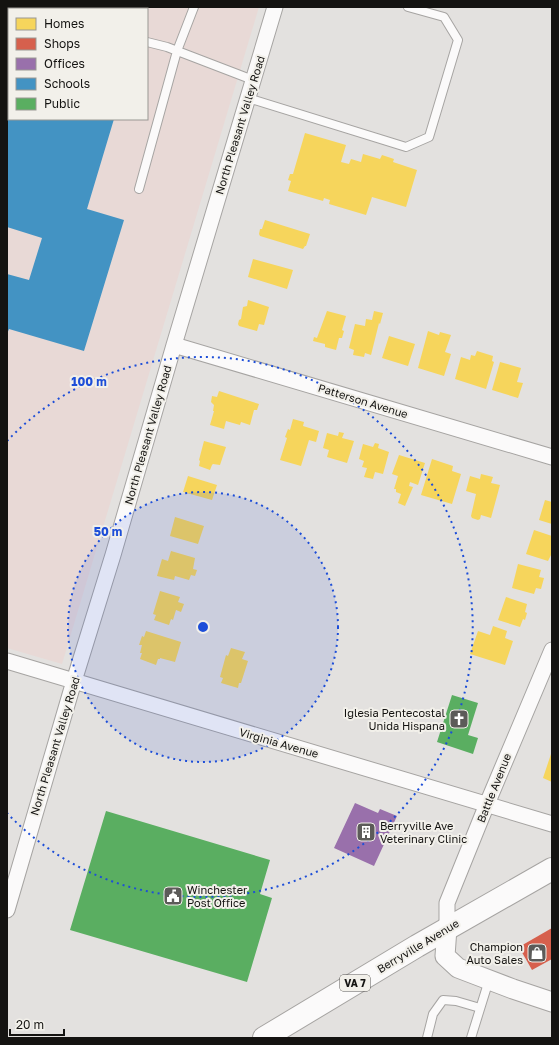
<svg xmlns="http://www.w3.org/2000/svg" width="559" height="1045" font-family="'Golos Text',sans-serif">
  <rect width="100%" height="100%" fill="#e3e1df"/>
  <path fill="#e8d9d6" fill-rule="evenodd" d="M7,7H259L62,664L7,648ZM9,9H147V119H9Z"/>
  <path fill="#f6d55c" d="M305,133L346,145L341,162L349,164L351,159L361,162L363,154L380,159L382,155L394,159L393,162L417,170L406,207L372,197L366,215L329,204L330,200L324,198L323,201L288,191L291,181L288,180L290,174H293Z
    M265,220L310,234L306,246H305L303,249L260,236L259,234L260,229H262Z
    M253,259L293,270L287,289L248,277Z
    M248,300L269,307L264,325L259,324L257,331L239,326L238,324L239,320L241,319L243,307L247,306Z
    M327,311L346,316L342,330L344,331L342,338H339L336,350L325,347V344L313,341L314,337L317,338Z
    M374,311L383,313L380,324L379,323L371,355L365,353L364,357L353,355L354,350L349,348L355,324L365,326L366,319L372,320Z
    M428,331L439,335L440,332L451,335L445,352L451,354L444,376L418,368Z
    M389,336L415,344L408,366L382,358Z
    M477,351L493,356L492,361L494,362L486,389L455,379L461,357L470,360L471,355L475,356Z
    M500,362L521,368L517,382L523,383L518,398L492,390Z
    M219,391L259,404L257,410H254L250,425L241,422L240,425L226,421L224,429L210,425L214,411H213L214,405L211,402L212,396L217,397Z
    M293,419L304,422L303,426L319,431L316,442L309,440L301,466L280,460L287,438L285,437L288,429L290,430Z
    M339,432L344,433L342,438L354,441L347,463L327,457L329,450L323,448L327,433L338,436Z
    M204,441L226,447L220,465L213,464L212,465L210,470L199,466L200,461L199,460Z
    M375,443L379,444L378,448L389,452L383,474L375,472L373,479L364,477L367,468L362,467L364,461L359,459L363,444L373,447Z
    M399,455L425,463L418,485L410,482L409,486L413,487L405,506L398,503L401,494L396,492V489H394L398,476L392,474Z
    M432,459L453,466L452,471L461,474L452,504L421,495Z
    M481,474L493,477L491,483L500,485L491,518L481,515L480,519L478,520L472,518L471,516L476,494L466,491L470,476L480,479Z
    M188,476L217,485L212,500L183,492Z
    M545,500L552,502V524L539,520Z
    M175,517L204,526L198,544L170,536Z
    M534,530L552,536V553L548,561L526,554Z
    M171,551L195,558L193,569L197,570L195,576L191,575L189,580L175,576L174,580L157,576L162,559L168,561Z
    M518,564L541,570L539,577L544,578L541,589L536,588L534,594L512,588Z
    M160,591L180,597L178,602L184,604L181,612L176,610L173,620L171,619L169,625L154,620L156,615L153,614Z
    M506,597L527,604L525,612L527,613L525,620L523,619L520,627L498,620Z
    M493,626L507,631L505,638L513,641L505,665L470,654L478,631L490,635Z
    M146,631L181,642L175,662L160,658V659H158L156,665L140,659L142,653H140L142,645H139L142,636L144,637Z
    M231,648L245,652L242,659L248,661L241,683H239L238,688L221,683L223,678L220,677L226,655L228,656Z
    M552,751V782L543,778Z"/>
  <path fill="#d6604d" d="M552,928V959L532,970L519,947Z"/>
  <path fill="#9970ab" d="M355,803L378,813L380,809L397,816L374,866L334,848Z"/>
  <path fill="#4393c3" d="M7,88H9V119H114L87,209L124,220L84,351L9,329L7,334V274L29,280L42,238L7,227Z"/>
  <path fill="#5aae61" d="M452,695L478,703L468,735L478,738L473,754L437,742Z
    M106,811L270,860L260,894L272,898L247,982L70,930Z"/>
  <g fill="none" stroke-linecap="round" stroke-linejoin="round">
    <defs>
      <path id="service" d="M133,9V7
        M147,42L167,47L253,80
        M248,98L406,147L429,137L458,40L444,17L408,7
        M139,189L177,51L194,7
        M427,1038L433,1014L443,1000L456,1001L480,1008
        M471,1038L489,980"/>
      <path id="minor" d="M174,345L552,457
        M7,661L552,824
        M7,910L74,681L113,555L174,345L275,7
        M447,928V903L487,804L552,650"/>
      <path id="tertiary" d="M447,928L445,956L458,968L513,989L552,1002"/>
      <path id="primary" d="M264,1038L417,946L552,869"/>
    </defs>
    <use href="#service" stroke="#a6a4a2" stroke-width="10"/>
    <use href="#minor" stroke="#a6a4a2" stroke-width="17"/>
    <use href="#tertiary" stroke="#a6a4a2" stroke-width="21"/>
    <use href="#primary" stroke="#a6a4a2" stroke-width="24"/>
    <use href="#service" stroke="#fbfafa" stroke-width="8"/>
    <use href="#minor" stroke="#fbfafa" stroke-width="15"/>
    <use href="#tertiary" stroke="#fbfafa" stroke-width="19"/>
    <use href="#primary" stroke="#fbfafa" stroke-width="22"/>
  </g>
  <circle cx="203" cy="627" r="135" fill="#1d4ed8" fill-opacity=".12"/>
  <g fill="none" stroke="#1d4ed8" stroke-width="2" stroke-dasharray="2 4">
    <circle cx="203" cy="627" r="135"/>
    <path d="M7 441A270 270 0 1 1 7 813"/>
  </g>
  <defs>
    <symbol id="church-square" viewBox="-11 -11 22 22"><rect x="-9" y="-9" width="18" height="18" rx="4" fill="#5c5b59" stroke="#f2f0ea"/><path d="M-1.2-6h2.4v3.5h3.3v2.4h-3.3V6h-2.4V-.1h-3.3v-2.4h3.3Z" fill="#fff"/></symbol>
    <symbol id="building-square" viewBox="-11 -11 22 22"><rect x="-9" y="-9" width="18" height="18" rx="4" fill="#5c5b59" stroke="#f2f0ea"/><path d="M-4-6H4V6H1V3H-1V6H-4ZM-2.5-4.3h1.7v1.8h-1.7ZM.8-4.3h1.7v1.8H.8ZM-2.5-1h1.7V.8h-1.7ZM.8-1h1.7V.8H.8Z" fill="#fff"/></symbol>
    <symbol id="civic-square" viewBox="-11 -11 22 22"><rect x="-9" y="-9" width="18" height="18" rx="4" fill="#5c5b59" stroke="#f2f0ea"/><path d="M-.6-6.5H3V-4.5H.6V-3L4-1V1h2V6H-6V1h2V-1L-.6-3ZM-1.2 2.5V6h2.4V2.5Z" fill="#fff"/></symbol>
    <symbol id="shop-square" viewBox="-11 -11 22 22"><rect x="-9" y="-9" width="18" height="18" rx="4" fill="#5c5b59" stroke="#f2f0ea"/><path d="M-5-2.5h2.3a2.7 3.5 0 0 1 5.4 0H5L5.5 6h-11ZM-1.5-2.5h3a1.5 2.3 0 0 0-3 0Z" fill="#fff"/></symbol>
  </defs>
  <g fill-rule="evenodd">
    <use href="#church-square" x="448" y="708" width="22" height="22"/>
    <use href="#building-square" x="355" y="821" width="22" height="22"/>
    <use href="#civic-square" x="162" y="885" width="22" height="22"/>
    <use href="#shop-square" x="526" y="942" width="22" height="22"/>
  </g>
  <g text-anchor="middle" stroke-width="4" stroke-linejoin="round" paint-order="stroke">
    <rect fill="#f2f0ea" stroke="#575552" stroke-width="1" x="340" y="975" width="30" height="16" rx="3"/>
    <g font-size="10" font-weight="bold" fill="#141311">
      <text x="355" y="987">VA 7</text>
    </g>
    <g font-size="11" fill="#141311" stroke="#f2f0ea">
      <text transform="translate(240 125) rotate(-73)" y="4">North Pleasant Valley Road</text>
      <text transform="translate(363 401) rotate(17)" y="4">Patterson Avenue</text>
      <text transform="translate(148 435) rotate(-74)" y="4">North Pleasant Valley Road</text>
      <text transform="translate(279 743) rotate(16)" y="4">Virginia Avenue</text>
      <text transform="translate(55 746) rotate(-73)" y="4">North Pleasant Valley Road</text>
      <text transform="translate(494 788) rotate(-68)" y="4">Battle Avenue</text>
      <text transform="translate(418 946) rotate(-31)" y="4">Berryville Avenue</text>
    </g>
    <g font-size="11" fill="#141311" stroke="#f2f0ea" text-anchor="end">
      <text x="445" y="717">Iglesia Pentecostal<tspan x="445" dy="13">Unida Hispana</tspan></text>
      <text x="380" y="830" text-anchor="start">Berryville Ave<tspan x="380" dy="13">Veterinary Clinic</tspan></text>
      <text x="187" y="894" text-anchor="start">Winchester<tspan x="187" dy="13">Post Office</tspan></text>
      <text x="523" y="951">Champion<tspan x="523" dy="13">Auto Sales</tspan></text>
    </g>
  </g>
  <circle cx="203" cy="627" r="6" fill="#1d4ed8" stroke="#f2f0ea" stroke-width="2"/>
  <g font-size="12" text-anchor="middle" font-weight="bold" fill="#1d4ed8" stroke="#f2f0ea" stroke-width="4" stroke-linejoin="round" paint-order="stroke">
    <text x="89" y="386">100 m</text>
    <text x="108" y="536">50 m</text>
  </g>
  <rect width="559" height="1045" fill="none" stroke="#141311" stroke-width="16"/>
  <rect x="8" y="8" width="140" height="112" fill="#f2f0ea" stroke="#999893"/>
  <rect x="16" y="18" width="20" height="12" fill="#f6d55c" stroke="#999893"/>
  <text x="44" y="28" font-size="12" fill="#141311">Homes</text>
  <rect x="16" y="38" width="20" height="12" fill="#d6604d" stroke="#999893"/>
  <text x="44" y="48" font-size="12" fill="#141311">Shops</text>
  <rect x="16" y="58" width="20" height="12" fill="#9970ab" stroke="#999893"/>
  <text x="44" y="68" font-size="12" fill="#141311">Offices</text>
  <rect x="16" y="78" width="20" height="12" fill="#4393c3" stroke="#999893"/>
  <text x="44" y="88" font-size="12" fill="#141311">Schools</text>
  <rect x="16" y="98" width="20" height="12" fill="#5aae61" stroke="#999893"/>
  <text x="44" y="108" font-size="12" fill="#141311">Public</text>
  <path d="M10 1029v6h54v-6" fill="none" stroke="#141311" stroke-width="2"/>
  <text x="16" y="1029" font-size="12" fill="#141311" stroke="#f2f0ea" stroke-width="3" paint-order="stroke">20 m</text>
</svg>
